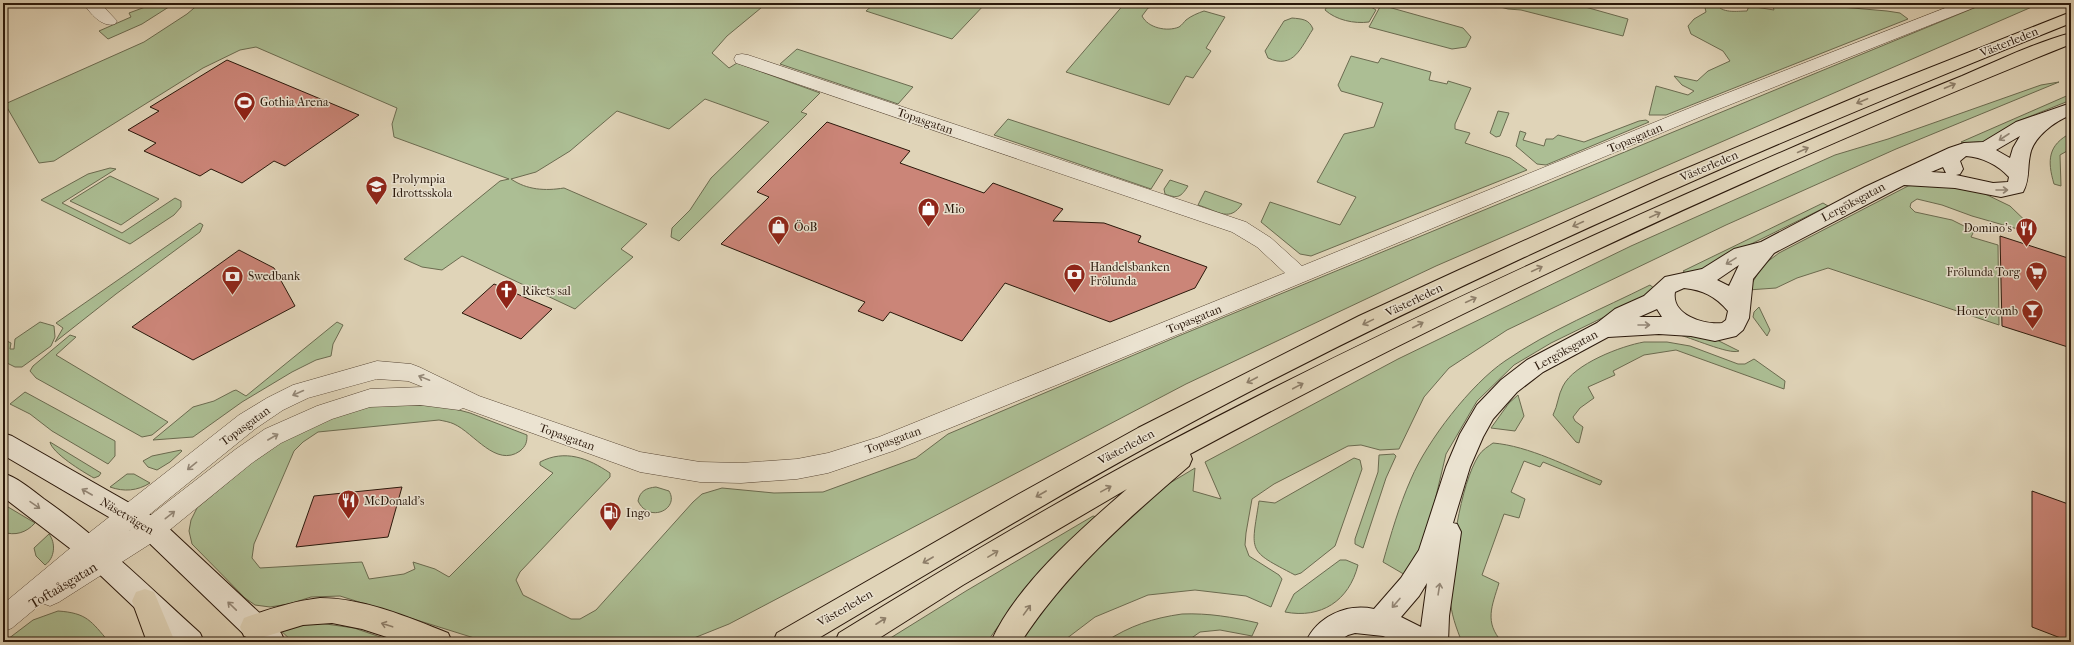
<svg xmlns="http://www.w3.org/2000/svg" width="2074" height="645" font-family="'IM FELL French Canon',serif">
  <rect width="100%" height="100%" fill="#e0d4b8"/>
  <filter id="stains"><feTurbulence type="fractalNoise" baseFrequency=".005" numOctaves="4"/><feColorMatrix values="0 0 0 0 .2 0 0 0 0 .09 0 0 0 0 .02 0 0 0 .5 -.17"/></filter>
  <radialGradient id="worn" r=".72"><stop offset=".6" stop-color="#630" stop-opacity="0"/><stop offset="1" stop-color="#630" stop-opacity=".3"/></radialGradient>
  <path fill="#acbe94" stroke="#6b6b50" d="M156,3H175L142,24L108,39L99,31L131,17L129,13Z
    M200,3H767L727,36L712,53L729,68L737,63L820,93L801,112L807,114L679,241L671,237L672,228L690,210L711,178L769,122L705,99L669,129L617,111L570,151L536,172L511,179C527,190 545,191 564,188L647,224L621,249L633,257L575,309L462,256L442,270L422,267L404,259L500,181L509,179L394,137L392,124L397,108L256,47L240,50L203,68L54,161L39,163L5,104L144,42L187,14Z
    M875,3H986L952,39L866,11Z
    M1125,3H1168L1148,8L1142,16C1148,28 1167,32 1179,27C1182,25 1184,22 1186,20C1191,16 1198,13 1204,11L1225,17L1206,48L1211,51L1193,78L1186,76L1169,105L1066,72Z
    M1329,3C1345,3 1363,0 1376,10L1369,22C1354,24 1336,20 1325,10Z
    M1485,3H1571L1628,19L1623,36L1521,10L1508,9Z
    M1704,3H1716C1721,14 1737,11 1747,11L1749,6L1774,10L1772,3H1795L1887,11L1900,13L1908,19L1666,115H1649L1656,86L1688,95L1694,91L1682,85L1674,76L1697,81L1708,71L1730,61L1723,51L1691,34L1688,26L1694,19L1706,12Z
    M1986,3H2041L1436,266L1186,384L729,624L684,642H487L340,596L311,597L289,604L270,607L255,605L245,598L192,544L189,531L191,520L197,508L261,455L291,435L360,407L405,405L444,406L470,413L527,435C527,442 526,446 520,451C496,468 474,433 454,424C450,422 444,421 439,420L318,432L303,442L294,451L254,544L252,558L260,568L362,562L369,579L404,574L415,569L413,562L435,569L449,577L553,473L540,465V462C565,449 588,458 610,473V477L520,572L516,580L523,595L571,619H580L596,610L693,502L702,494L722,488L774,493L823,492L916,458L948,434L1181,335Z
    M1381,5L1463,28L1471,37L1466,47L1452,49L1369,27Z
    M1292,18C1302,19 1309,19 1313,29C1301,47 1294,70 1268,58L1265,51L1284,21Z
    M797,49L913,87L898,104L780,64Z
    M1351,56L1378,63L1381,58L1431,72L1429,80L1447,84L1448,81L1471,88L1455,124V129L1470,133L1465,143L1510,158L1527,170L1311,256L1300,254L1261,222L1270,202L1340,225L1356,197L1317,182L1344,134L1374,127L1383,103L1341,91L1338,85Z
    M2059,82L1896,149L1726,225L1507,330L1449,368L1424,397L1399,449L1380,450L1361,445L1348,446L1274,484L1252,499L1246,533L1245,545L1249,556L1279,575L1282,579L1271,607L1246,596L1195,590L1148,595L1095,617L1062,642H1014L1056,584L1155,492L1195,468L1193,491L1221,499L1205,462L1398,359L1631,246L1835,155L1888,139L2041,85Z
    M2071,94V100L2016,122L1983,143L1966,145L1961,142Z
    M1498,111L1509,113L1500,136L1496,137L1490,133Z
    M1008,119L1163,170L1151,189L994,135Z
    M1646,120L1649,122L1546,165L1537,164L1516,146L1520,131L1526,133L1523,140L1544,146L1546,139H1553L1558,135L1584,142L1639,121Z
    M2071,133V152L2067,151L2060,155L2061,186L2054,184C2047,160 2048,145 2071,133Z
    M110,168L116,169L62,203L122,233L175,198L181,201V207L174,215L130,244L41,200L88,174Z
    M110,176L159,199L121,225L70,201Z
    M1170,180L1188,186C1181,197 1178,199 1165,194L1164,189Z
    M1924,183L1979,191L2010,206L2037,232H2028L1972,216L1942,205L1917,199L1911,203L1910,207L1915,212L1952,220L1974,231L1971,237L1998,245L1999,325L1828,268L1797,278L1776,288L1748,290L1763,265L1779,253L1908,186Z
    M1205,191L1242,204C1230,222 1219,212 1201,206L1198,205Z
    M1823,203L1828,206L1741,249L1703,271L1687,274L1683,271Z
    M200,223L203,225L200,232L116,294L55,342L63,328L56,323Z
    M1650,285L1655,289L1643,298L1551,343L1514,365L1477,401L1446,454L1423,551L1407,576L1383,562C1391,534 1399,506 1411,479C1427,441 1471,384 1505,361C1550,330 1602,309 1650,285Z
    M1759,307L1770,330L1767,336L1753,317L1754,312Z
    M40,322L54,326L55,337L51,346L22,367H15L3,361V339L11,343L10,349H14L15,339Z
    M337,322L343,325L333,344L331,356L316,360L292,372L242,402L193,437L153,440L193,407L214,401L233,391L236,390L246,396Z
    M1684,331L1713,338L1739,351C1729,355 1690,337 1676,334Z
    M70,335L76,337L56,355L168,422L152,435L142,437L36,378L30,371L33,366Z
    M1644,342H1667L1690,346L1738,364H1745L1754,359L1785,381L1784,389L1676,350L1644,355L1613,371L1615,375L1588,387L1594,398L1580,408L1573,417L1575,421L1583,427L1579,443L1576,442L1553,415C1558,405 1558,395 1563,386C1574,364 1621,346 1644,342Z
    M25,392L115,441V456L108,464L52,431L30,414L10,404Z
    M1518,395L1524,416L1515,431L1491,428L1509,403Z
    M50,442L101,473L99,476L94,478C83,472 52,453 50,442Z
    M1493,443C1529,446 1569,467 1602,481L1600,485L1543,462L1540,467L1524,461L1511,492L1525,499L1519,518L1504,514L1482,575L1499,583C1492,606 1484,622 1502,642H1462C1456,628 1451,613 1450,598C1449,562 1460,484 1479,455C1482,450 1489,446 1493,443Z
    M181,450L182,451L170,462L157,470L148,467L143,461L152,456Z
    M1394,454L1396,456L1386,478L1363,548L1355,544V539L1378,472L1379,455Z
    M1354,458L1360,460L1362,469L1335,546L1301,573L1295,575C1247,550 1251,553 1259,501L1275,503Z
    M127,474H134L150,483C137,491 124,492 110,487Z
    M656,487L669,491C680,509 649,524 638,501C640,491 646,488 656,487Z
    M3,504L35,523C26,533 15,536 3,532Z
    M1093,516L1097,517L1014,604L987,642H884L966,591Z
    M49,534C56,543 55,558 45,565L36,556L34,548Z
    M1340,560H1346L1358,565C1349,601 1321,619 1285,612L1294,594Z
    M58,611C87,613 91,621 109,642H4L33,620Z
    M1182,614C1209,613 1232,617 1258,623L1252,636L1220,630L1200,632L1186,642H1105C1129,626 1153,618 1182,614Z
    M319,623L354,628L395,642H293L279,629L299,624Z"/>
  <path fill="#cb8578" stroke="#2a180b" d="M227,60L359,115L285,166L274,161L242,183L211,169L200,176L144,151L156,143L128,130L159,111L150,107Z
    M827,122L910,151L900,163L984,193L993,183L1063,209L1053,221L1104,223L1141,236L1138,242L1207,267L1195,288L1110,322L1005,283L962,341L890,312L883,321L858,311L865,302L721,244L769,197L757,192Z
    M2000,236L2071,259V348L2002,326Z
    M239,250L274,268L295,306L193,360L132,327Z
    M494,284L552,309L521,339L462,313Z
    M402,487L388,537L296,547L314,496Z
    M2032,491L2071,505V642L2032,627Z"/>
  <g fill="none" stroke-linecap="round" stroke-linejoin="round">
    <defs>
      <path id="street" d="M83,3H100L117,21L115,24C102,28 90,13 83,3Z
        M1958,3H1980L1978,6L1714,111L1059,384L893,451L828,473L797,479L741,483L700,482L640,472L463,408L459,410L420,405L370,407L332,419L281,443L252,463L161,537L59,602L50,606L42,603L12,628L3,632V604L80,540L239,415L267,398L293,385L377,361L411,364L419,367L479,396L640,452L700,462L741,463L797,459L828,453L879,437L1285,273L1257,247L1232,232L736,63L734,59L736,55L742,54L748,55L1246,222L1271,238L1302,266L1702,103ZM377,379L408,381L423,387L370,389L317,406L265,429L236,449L143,521L129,531L255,429L283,410L308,398Z"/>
      <path id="secondary" d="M2071,103V115C2055,121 2033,137 2030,155C2027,169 2030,179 2023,192L2001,197L1955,188L1904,185L1774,253L1753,279L1749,318L1743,330L1736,336L1715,341L1691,336L1659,334L1608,337L1543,372L1517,392L1493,419L1483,437L1470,467L1453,523L1457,524L1461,532L1449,616L1448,642H1397L1383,636L1355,633L1348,635L1337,642H1306C1317,617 1346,603 1374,609L1401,578L1419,550L1446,467L1460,434L1477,405L1501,380L1527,360L1597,323L1615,309L1644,296L1665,277L1702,269L1734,249L1761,242L1865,187L1949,148L1964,143L1983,142L2016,122ZM2020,136L2013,148L2010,158L1996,150ZM1966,156C1982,157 1998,165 2009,177L2008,182L1993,183L1956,175L1960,174L1963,169L1960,161ZM1943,167L1946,173L1931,172ZM1739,265L1729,286L1717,280ZM1684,288C1703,290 1715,296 1728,311L1726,320L1722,323C1704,325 1671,315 1675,292ZM1657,309L1662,317H1639ZM1427,583L1421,627L1401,617L1419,596Z
        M3,433L12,436L161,521L281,633L285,642H252L143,537L3,455Z
        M3,473C18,478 31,489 44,499C100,538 149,587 200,633L204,642H171L80,556L3,497Z"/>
      <path id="highway" d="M2071,12V23C1802,131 1536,245 1278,377C1119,458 966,551 812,642H773L777,633L1017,495L1138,428L1359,316L1459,270L1659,180L1861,95Z
        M2071,33V44C1770,165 1475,301 1190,454L1192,459L1189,466C1126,520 1066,573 1021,642H991C1016,585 1081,529 1127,489L963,585L873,642H835L839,633C945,568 1052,504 1161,446C1348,347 1540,258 1734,173C1809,140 1885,107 1962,76C1997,61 2034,43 2071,33Z
        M145,589L154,592L175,642H147L132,601L136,592Z
        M320,598C363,598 408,617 448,633L452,642H402L362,629L332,623L303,625L254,640L244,636L240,627L244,618C269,609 294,601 320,598Z"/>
    </defs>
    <use href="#street" stroke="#584736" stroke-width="1"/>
    <use href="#secondary" stroke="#2a180b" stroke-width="2"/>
    <use href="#highway" stroke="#2a180b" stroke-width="2"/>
    <use href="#street" fill="#ebe3d1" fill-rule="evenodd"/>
    <use href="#secondary" fill="#ebe3d1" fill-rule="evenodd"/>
    <use href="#highway" fill="#e0d4b8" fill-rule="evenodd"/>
  </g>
  <defs><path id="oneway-shaft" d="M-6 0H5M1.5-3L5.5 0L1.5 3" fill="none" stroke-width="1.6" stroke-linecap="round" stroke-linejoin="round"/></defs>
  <g stroke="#8e7f6a">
    <use href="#oneway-shaft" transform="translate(1950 86) rotate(-23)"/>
    <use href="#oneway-shaft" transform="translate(1862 101) rotate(157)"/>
    <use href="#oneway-shaft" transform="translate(1803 150) rotate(-24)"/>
    <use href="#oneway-shaft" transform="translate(1655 215) rotate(-25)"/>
    <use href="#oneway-shaft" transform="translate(1578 224) rotate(155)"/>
    <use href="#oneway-shaft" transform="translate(1537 269) rotate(-25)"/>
    <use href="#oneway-shaft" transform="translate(1471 300) rotate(-25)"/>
    <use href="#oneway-shaft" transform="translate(1368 322) rotate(154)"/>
    <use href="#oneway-shaft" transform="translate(1418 325) rotate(-27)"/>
    <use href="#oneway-shaft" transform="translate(1252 380) rotate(152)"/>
    <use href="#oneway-shaft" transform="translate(1298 386) rotate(-28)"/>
    <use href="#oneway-shaft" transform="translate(1106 489) rotate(-29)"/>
    <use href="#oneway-shaft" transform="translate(1041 494) rotate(150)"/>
    <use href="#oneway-shaft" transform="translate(993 554) rotate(-31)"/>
    <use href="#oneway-shaft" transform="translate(928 560) rotate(150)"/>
    <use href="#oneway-shaft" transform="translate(1027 610) rotate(-54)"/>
    <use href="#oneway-shaft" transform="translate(881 621) rotate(-33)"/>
    <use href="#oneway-shaft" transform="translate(387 625) rotate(-162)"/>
  </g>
  <g stroke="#948878">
    <use href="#oneway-shaft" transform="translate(2004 137) rotate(147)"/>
    <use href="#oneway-shaft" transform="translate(2002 190)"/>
    <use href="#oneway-shaft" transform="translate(1731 261) rotate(148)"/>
    <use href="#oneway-shaft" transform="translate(1644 325)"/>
    <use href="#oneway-shaft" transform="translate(424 378) rotate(-158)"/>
    <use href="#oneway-shaft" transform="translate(298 393) rotate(156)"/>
    <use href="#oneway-shaft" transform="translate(273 437) rotate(-30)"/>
    <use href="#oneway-shaft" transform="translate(192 466) rotate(141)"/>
    <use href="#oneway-shaft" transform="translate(87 492) rotate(-150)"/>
    <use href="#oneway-shaft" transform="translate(35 505) rotate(35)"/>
    <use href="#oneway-shaft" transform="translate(170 515) rotate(-38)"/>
    <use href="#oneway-shaft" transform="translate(1439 589) rotate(-81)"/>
    <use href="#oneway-shaft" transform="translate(1396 603) rotate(131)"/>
    <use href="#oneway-shaft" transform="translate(232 606) rotate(-136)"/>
  </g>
  <defs>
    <symbol id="stadium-pin" viewBox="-11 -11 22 30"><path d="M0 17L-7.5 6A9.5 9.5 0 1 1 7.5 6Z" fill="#8f2418" stroke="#ebe3d1"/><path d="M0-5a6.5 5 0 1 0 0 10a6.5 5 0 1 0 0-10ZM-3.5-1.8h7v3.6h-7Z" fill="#fff"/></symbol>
    <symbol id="school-pin" viewBox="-11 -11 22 30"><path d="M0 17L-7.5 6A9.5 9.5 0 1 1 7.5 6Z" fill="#8f2418" stroke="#ebe3d1"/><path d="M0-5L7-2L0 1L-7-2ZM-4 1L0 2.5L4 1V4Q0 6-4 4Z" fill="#fff"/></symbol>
    <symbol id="shop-pin" viewBox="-11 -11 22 30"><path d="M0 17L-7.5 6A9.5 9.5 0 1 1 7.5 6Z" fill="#8f2418" stroke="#ebe3d1"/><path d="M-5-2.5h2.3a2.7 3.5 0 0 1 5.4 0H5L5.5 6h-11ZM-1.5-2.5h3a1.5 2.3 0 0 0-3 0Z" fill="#fff"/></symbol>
    <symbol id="restaurant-pin" viewBox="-11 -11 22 30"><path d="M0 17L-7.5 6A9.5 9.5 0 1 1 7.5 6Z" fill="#8f2418" stroke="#ebe3d1"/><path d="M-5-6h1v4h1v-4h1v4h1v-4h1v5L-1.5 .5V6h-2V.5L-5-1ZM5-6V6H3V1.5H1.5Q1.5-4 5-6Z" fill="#fff"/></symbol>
    <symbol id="supermarket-pin" viewBox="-11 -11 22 30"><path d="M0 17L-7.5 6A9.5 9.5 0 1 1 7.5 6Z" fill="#8f2418" stroke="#ebe3d1"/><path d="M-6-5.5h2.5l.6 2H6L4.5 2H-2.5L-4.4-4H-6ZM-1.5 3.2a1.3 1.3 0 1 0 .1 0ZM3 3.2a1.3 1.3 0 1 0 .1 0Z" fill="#fff"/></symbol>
    <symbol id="bank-pin" viewBox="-11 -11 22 30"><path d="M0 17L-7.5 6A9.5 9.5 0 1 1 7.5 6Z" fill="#8f2418" stroke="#ebe3d1"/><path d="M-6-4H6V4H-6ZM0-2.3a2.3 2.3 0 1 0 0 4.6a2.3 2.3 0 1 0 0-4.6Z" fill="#fff"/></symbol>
    <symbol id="church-pin" viewBox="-11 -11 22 30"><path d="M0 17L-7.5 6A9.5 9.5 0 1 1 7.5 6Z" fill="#8f2418" stroke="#ebe3d1"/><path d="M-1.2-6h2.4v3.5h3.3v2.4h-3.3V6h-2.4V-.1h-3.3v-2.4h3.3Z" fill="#fff"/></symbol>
    <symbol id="bar-pin" viewBox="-11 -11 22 30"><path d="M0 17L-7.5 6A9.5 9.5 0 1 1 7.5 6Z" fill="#8f2418" stroke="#ebe3d1"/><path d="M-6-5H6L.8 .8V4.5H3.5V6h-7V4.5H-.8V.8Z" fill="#fff"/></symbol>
    <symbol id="fuel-pin" viewBox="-11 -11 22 30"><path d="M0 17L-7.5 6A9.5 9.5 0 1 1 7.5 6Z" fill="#8f2418" stroke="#ebe3d1"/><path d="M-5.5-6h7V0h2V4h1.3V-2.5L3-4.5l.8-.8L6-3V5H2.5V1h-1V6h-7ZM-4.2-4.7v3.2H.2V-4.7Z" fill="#fff"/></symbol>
  </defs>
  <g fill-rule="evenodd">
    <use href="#stadium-pin" x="232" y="90" width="25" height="34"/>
    <use href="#school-pin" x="364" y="174" width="25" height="34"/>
    <use href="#shop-pin" x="916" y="196" width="25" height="34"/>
    <use href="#shop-pin" x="766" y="214" width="25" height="34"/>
    <use href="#restaurant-pin" x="2014" y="216" width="25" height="34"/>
    <use href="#supermarket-pin" x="2024" y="260" width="25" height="34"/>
    <use href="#bank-pin" x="1062" y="262" width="25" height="34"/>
    <use href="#bank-pin" x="220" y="264" width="25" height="34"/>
    <use href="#church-pin" x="494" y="278" width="25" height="34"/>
    <use href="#bar-pin" x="2020" y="298" width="25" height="34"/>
    <use href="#restaurant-pin" x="336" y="488" width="25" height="34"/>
    <use href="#fuel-pin" x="598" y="500" width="25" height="34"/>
  </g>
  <g text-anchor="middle" stroke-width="3" stroke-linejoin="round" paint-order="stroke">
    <g font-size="12" fill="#2a180b" stroke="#ebe3d1">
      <text transform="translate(2009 42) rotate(-22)" y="4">Västerleden</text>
      <text transform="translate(925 121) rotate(19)" y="4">Topasgatan</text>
      <text transform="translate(1635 138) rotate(-23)" y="4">Topasgatan</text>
      <text transform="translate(1709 166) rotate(-23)" y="4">Västerleden</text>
      <text transform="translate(1853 202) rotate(-28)" y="4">Lergöksgatan</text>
      <text transform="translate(1414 300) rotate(-26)" y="4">Västerleden</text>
      <text transform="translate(1194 319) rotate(-22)" y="4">Topasgatan</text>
      <text transform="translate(1566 350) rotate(-29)" y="4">Lergöksgatan</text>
      <text transform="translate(245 426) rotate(-36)" y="4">Topasgatan</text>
      <text transform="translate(567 437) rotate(20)" y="4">Topasgatan</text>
      <text transform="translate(893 440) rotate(-20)" y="4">Topasgatan</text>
      <text transform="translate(1126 447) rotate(-28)" y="4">Västerleden</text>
      <text transform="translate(127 516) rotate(31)" y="4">Näsetvägen</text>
      <text transform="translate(845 608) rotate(-30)" y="4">Västerleden</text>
    </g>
    <g font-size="12" fill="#2a180b" stroke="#ebe3d1" text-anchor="start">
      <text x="260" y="106">Gothia Arena</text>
      <text x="392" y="183">Prolympia<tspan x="392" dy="14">Idrottsskola</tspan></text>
      <text x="944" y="213">Mio</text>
      <text x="794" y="231">ÖoB</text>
      <text x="2012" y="232" text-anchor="end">Domino's</text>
      <text x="1090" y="271">Handelsbanken<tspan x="1090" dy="14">Frölunda</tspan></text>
      <text x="2020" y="276" text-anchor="end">Frölunda Torg</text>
      <text x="248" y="280">Swedbank</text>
      <text x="522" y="295">Rikets sal</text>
      <text x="2018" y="315" text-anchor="end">Honeycomb</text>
      <text x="364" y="505">McDonald's</text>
      <text x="626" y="517">Ingo</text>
    </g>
    <g font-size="14" fill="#2a180b" stroke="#ebe3d1">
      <text transform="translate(63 585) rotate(-31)" y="5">Toftaåsgatan</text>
    </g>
  </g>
  <rect width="2074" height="645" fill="none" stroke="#e0d4b8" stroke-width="16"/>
  <rect x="4" y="4" width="2066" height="637" fill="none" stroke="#2a180b" stroke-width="2"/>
  <rect x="8" y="8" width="2058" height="629" fill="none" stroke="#2a180b"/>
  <rect width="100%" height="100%" filter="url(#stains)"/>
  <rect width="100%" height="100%" fill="url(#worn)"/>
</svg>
